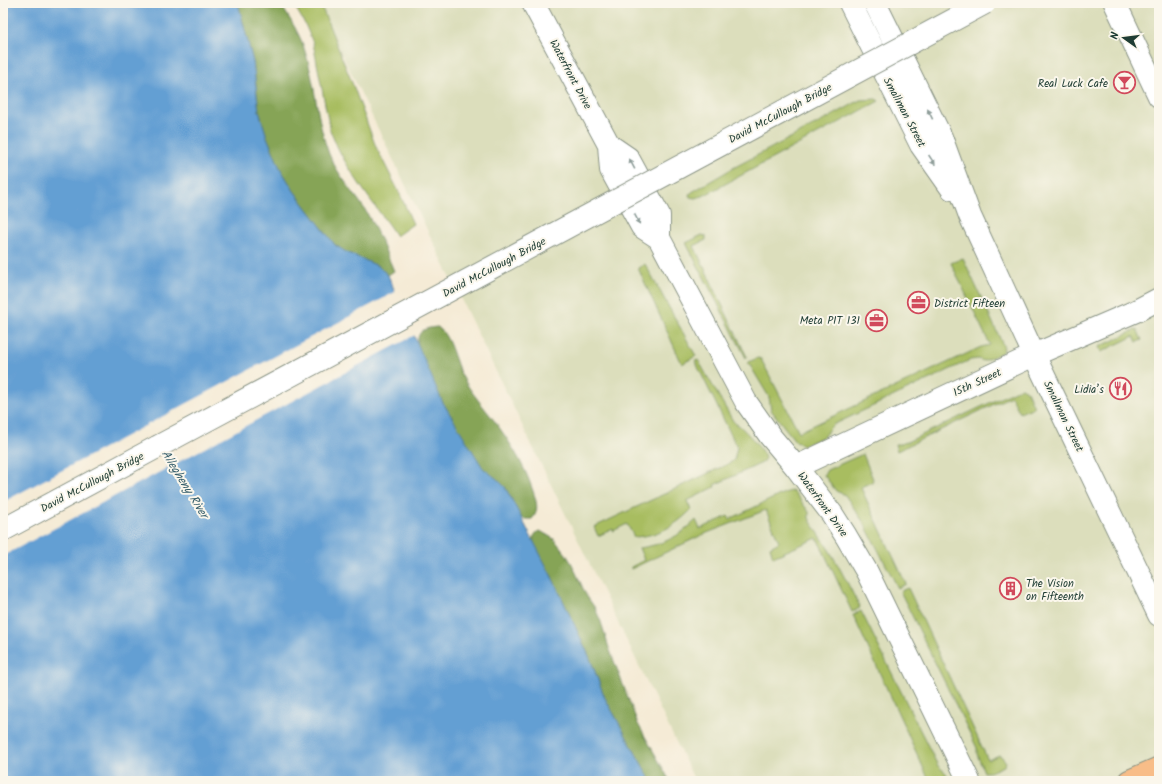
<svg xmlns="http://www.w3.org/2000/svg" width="1162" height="784" font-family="Kalam,sans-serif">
  <rect width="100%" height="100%" fill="#fbf7ec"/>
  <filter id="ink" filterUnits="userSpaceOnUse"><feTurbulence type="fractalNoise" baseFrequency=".025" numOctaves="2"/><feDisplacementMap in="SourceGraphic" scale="8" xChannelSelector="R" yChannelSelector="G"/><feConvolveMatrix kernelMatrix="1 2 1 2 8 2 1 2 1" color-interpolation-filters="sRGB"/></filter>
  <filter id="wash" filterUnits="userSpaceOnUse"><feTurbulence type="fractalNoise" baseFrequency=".012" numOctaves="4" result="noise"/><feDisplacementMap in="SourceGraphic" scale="16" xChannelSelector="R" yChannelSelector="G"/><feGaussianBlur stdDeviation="0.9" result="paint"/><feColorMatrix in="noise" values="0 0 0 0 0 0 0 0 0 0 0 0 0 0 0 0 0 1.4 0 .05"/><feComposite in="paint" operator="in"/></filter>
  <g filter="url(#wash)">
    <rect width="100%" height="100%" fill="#f5ebd6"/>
    <path fill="#dcdebc" d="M317,3H1159V781H695Z"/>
    <path fill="#a8bd61" stroke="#647d4a" d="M293,3H320L353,85L376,147L399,192L413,224L396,236C374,203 344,168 330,130L313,43L305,24Z
      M876,99L879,101L703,196L695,198L690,197L689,195L692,192L733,168L830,117L855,103L860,100Z
      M702,235L706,236V240L694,246L747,357L746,358L686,243Z
      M963,258L1003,345L1004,348L1003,352L984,361L978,359L970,360L833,425L828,430L825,436L804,445L796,442L771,410L769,397L748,362L758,358L761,359L799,432L981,347L990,345L951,263Z
      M645,264L696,356L682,364L638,268Z
      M1137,329L1142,340L1137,342L1134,336L1101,352L1099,347Z
      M698,360L733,421C736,425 740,425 743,429C749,435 763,450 765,458L762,463L714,485L715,487L687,501L691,510C674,527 657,536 634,537L627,524L613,531V529L598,536L594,527L730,463L734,460L737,447L695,361Z
      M1021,388L1027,391L1034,407L1020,413L1011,396L897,451L895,444H900L907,442Z
      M863,454L873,479L872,482L863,486L861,488L906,584L898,588L864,523L845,495L836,491L824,475L827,470Z
      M791,491L795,493L809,512V518L811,522C830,549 845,577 860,608L852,612L817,538L773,557L770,547L779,542L766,510L702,535L631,569V567L644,560L639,548C662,545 679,537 696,520L700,529L728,516L730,519L784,493Z
      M908,588L988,760L999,755L1001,756L1006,762L1004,766L990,772H984L977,754V748L900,591Z
      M861,611L938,766L946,773L949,781H922L928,778L853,615Z"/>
    <path fill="#86a457" stroke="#527046" d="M238,3H280C289,18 299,32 304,48C316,83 316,120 329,154C337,174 353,191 364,208C376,228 385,250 394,271L388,275L378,266L346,252L335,245L294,191L280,168L267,137L259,111L253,62Z
      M438,327C451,337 454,361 462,376C471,393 485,408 496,423C511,444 525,466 533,491C536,500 540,511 532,519H524L521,517L505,487L497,479L483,469L442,401L418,348C416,332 422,328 438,327Z
      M539,531L542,532L554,539L566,554L572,564L586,595L595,608L601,622L609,648L638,724L670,781H651L605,698L589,656L553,579L534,543C533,537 534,534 539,531Z"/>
    <path fill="#639fd3" stroke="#416e84" d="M3,3H238L253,62L259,111L267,137L280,168L294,191L335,245L346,252L378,266L388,275L442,401L483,468L497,479L505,487L521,517L553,579L589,656L605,698L651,781H3Z"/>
    <path fill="#f5ebd6" d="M397,291L415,335L3,556V502Z"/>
  </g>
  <g filter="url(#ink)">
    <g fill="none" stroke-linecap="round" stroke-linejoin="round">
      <defs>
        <path id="minor" d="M533,3L609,145L611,170L642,227L659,238
          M850,3L921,145L952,189
          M875,3L941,137L970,216L1034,355L1159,615
          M1115,3L1159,96
          M609,145L628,158L659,215V238L746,402L770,436L796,467L832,514L846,536L867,572L969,781
          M796,467L1034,355L1136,311L1159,299
          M3,530L157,447"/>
        <path id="highway" d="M1129,781L1159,768"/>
      </defs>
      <use href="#minor" stroke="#8a9485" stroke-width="24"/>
      <use href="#highway" stroke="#8a9485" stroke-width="24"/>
      <use href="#minor" stroke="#fff" stroke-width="22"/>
      <use href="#highway" stroke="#f8bd88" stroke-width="22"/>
      <defs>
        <path id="minor-bridge" d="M157,447L985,3"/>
      </defs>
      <use href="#minor-bridge" stroke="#8a9485" stroke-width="24" stroke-linecap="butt"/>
      <use href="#minor-bridge" stroke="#fff" stroke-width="22"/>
    </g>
    <defs><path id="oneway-solid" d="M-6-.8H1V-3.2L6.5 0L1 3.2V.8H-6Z"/></defs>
    <g fill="#8f9e9a">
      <use href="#oneway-solid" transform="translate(930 114) rotate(-116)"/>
      <use href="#oneway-solid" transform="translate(932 160) rotate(56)"/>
      <use href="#oneway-solid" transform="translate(632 164) rotate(-118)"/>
      <use href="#oneway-solid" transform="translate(637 219) rotate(62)"/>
    </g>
  </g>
  <defs>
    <symbol id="bar-ring" viewBox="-11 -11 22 22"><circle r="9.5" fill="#fbf7ec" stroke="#d1495b" stroke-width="1.5"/><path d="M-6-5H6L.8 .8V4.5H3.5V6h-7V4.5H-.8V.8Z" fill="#d1495b"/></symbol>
    <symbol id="office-ring" viewBox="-11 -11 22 22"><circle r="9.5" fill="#fbf7ec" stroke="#d1495b" stroke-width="1.5"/><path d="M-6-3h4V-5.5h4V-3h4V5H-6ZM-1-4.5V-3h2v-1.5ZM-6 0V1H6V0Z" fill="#d1495b"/></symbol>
    <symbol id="restaurant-ring" viewBox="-11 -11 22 22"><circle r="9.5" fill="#fbf7ec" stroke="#d1495b" stroke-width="1.5"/><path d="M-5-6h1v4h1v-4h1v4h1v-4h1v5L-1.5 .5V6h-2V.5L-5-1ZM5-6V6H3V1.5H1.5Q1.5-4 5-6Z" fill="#d1495b"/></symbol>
    <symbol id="building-ring" viewBox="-11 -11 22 22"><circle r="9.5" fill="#fbf7ec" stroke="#d1495b" stroke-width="1.5"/><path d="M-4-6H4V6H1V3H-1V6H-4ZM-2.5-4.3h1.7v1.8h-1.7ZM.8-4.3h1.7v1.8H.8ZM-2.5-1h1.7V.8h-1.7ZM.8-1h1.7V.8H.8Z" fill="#d1495b"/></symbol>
  </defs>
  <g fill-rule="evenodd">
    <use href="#bar-ring" x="1112" y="70" width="25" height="25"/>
    <use href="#office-ring" x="906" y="290" width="25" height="25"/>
    <use href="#office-ring" x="864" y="308" width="25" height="25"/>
    <use href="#restaurant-ring" x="1108" y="376" width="25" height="25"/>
    <use href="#building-ring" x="998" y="576" width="25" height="25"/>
  </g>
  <g text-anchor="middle" stroke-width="4" stroke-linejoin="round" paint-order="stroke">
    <g font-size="11" fill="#1f3d34" stroke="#fbf7ec">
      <text transform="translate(571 74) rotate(62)" y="4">Waterfront Drive</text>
      <text transform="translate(905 112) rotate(62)" y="4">Smallman Street</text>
      <text transform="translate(780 113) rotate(-28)" y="4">David McCullough Bridge</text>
      <text transform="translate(494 267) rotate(-28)" y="4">David McCullough Bridge</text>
      <text transform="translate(977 382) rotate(-25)" y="4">15th Street</text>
      <text transform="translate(1064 416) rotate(64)" y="4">Smallman Street</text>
      <text transform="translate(92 482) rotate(-28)" y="4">David McCullough Bridge</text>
      <text transform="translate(823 504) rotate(54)" y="4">Waterfront Drive</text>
    </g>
    <g font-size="11" fill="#1f3d34" stroke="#fbf7ec" text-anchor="end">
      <text x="1108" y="87">Real Luck Cafe</text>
      <text x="934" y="307" text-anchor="start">District Fifteen</text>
      <text x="860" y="324">Meta PIT 131</text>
      <text x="1104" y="393">Lidia’s</text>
      <text x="1026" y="587" text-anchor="start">The Vision<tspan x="1026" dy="13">on Fifteenth</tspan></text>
    </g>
    <g font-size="12" font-style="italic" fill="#375f6c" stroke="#fbf7ec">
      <text transform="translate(185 484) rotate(58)" y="4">Allegheny River</text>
    </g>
  </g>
  <rect width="1162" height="784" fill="none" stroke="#fbf7ec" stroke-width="16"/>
  <g transform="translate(1124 38) rotate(284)" stroke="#fbf7ec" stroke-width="3" paint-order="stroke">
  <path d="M0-3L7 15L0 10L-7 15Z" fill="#1f3d34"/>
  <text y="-6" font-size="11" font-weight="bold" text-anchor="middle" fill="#1f3d34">N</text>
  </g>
</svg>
